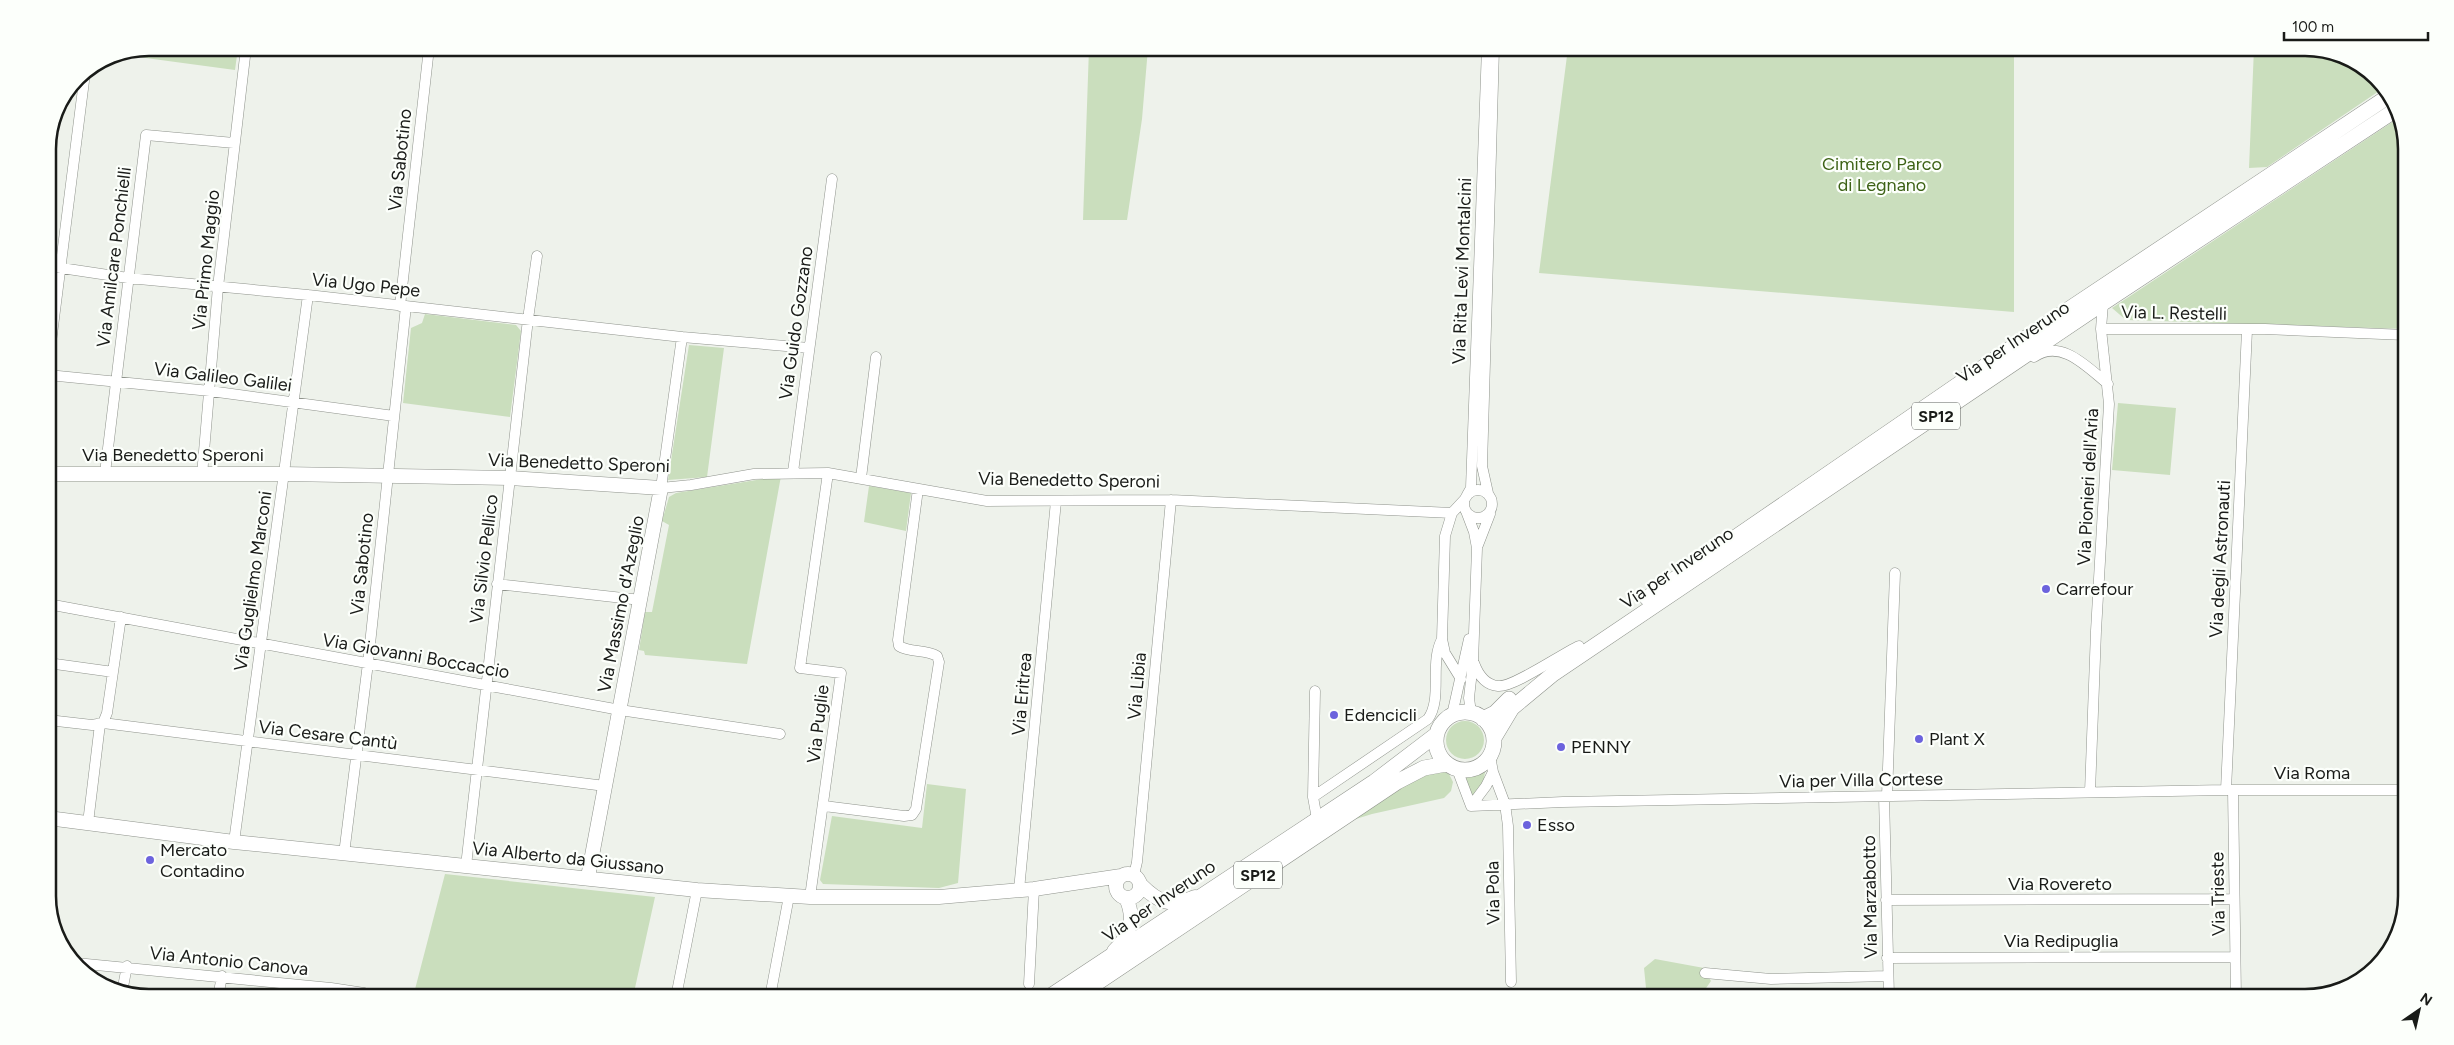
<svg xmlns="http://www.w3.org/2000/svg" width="2454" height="1045" font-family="Figtree,sans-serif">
  <rect width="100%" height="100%" fill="#eef2eb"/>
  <path fill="#cadebd" d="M150,48H238L235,70L116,54Z
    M1089,48H1148L1142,119L1127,220H1083Z
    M1568,48H2014V312L1539,273Z
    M2254,48H2304L2343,55L2385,87L2267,167L2249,168Z
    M2397,119L2406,143V329L2126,320L2112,308Z
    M425,314L516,325L521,331L510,417L403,403L411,328L422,323Z
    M689,345L724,348L707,477L668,480Z
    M2118,403L2176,408L2170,475L2112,470Z
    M781,476L747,664L645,655L644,651L639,650L645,612H652L669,525L662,521L669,497L676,493Z
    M869,486L911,493L906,531L864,522Z
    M1446 740a19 19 0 1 1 38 0a19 19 0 1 1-38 0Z
    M1486,766L1483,784L1472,797L1464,776L1476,773Z
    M1444,772L1449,774L1453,782L1451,791L1444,798L1372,814L1343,823L1418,777Z
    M927,784L966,789L958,883L939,888L823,884L820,880L832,816L922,828Z
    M445,874L655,897L633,997H413Z
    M1655,959L1704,968L1711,981L1702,994L1646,988L1644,968Z"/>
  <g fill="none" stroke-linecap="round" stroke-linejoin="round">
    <defs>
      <path id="street" d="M48,266L128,278L308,295L682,337L809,348
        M400,306L429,48
        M2101,329H2265L2406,335
        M682,337L661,488L691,485L754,474L828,473L987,501L1171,500L1452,513
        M2034,357C2061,338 2087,367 2108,384
        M48,366L85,73
        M48,375L210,391L394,416
        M793,472L832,179
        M105,473L146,135L234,143
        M202,475L218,287L246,48
        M861,478L876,357
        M1464 504a14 14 0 1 1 28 0a14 14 0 1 1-28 0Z
        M1488,493L1482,466L1494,48
        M1467,495L1471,488L1487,48
        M1466,511L1474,532L1477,548L1473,662L1469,698L1471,713
        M1478,545L1490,514
        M497,584L641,600
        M48,604L620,710L780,734
        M48,663L113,672
        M1474,663C1478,674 1485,685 1498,686C1513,688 1561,654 1579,646
        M1461,679L1445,653L1442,639L1445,536L1452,513L1465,499
        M1315,691L1313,797L1317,819
        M1452,715L1469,639
        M48,720L92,725L103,723L605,786
        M103,723L107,713L121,617
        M1490,756L1493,772L1505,804L1508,826L1511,982
        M1457,769L1471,806L1563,802L2226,790H2406
        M2226,790L2247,330
        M2233,790L2236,997
        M2090,792L2096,631L2109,404L2101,329L2103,303
        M1884,796L1889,997
        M1887,796L1895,573
        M1313,797L1428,719C1443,698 1429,663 1442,639
        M824,806L904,816L912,815L916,809L939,662L937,656C925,649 910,653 899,646L898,640L918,489
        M1471,806L1486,786L1493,772
        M88,823L100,724
        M234,842L308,295
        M344,854L368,663L406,306
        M466,866L528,319L537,256
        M1134,875L1137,862L1171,500
        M1019,890L1056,501
        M810,897L841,673L800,668L828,473
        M1886,900L2234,899
        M1887,958L2235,957
        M76,963L331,988L364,993L377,997
        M1705,973L1771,979L1888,976
        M1029,984L1034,889
        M122,992L127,966
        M218,997L222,976
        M676,997L697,890
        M770,997L789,896"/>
      <path id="secondary" d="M48,474H284L510,478L661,488L588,877
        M48,818L234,842L697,890L810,897H939L1034,889L1121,876
        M1116 886a12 12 0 1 1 24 0a12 12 0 1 1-24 0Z
        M1141,885C1159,903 1170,907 1195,897
        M1114,951C1130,935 1136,920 1126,898"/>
      <path id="primary" d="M1647,598L2039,329L2389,96
        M1436 741a29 29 0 1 1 58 0a29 29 0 1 1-58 0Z
        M1483,719L1495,713L1509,699
        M1494,738L1512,708L1553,674L2103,303L2394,111
        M1049,997L1374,782L1437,734
        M1076,997L1397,782L1424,768L1446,764"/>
    </defs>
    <use href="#street" stroke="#8f938c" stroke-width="11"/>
    <use href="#secondary" stroke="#8f938c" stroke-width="15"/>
    <use href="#primary" stroke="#8f938c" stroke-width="16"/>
    <use href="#street" stroke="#fff" stroke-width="10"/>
    <use href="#secondary" stroke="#fff" stroke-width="14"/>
    <use href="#primary" stroke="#fff" stroke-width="15"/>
  </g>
  <g fill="#6c63dd" stroke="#fcfffb" stroke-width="2">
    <circle cx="2046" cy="589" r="5"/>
    <circle cx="1334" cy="715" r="5"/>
    <circle cx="1919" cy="739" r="5"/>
    <circle cx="1561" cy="747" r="5"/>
    <circle cx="1527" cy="825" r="5"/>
    <circle cx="150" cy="860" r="5"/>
  </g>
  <g text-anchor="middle" stroke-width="4.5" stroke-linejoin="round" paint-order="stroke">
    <g fill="#fcfffb" stroke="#5d5f5c" stroke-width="1">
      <rect x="1912" y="402.5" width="48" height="27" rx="4"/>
      <rect x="1234" y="861.5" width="48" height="27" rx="4"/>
    </g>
    <g font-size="16" font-weight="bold" fill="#191b18">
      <text x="1936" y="422">SP12</text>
      <text x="1258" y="881">SP12</text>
    </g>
    <g font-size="18" fill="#191b18" stroke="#fcfffb">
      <text transform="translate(400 160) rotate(-84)" y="6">Via Sabotino</text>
      <text transform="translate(114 257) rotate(-83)" y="6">Via Amilcare Ponchielli</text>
      <text transform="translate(206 260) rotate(-84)" y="6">Via Primo Maggio</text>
      <text transform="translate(1462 271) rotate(-88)" y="6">Via Rita Levi Montalcini</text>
      <text transform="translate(366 285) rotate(6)" y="6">Via Ugo Pepe</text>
      <text transform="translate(2174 313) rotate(1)" y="6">Via L. Restelli</text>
      <text transform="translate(796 323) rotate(-82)" y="6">Via Guido Gozzano</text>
      <text transform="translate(2013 342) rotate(-34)" y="6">Via per Inveruno</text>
      <text transform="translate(223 377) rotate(7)" y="6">Via Galileo Galilei</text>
      <text x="173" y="461">Via Benedetto Speroni</text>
      <text transform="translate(579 463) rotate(2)" y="6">Via Benedetto Speroni</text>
      <text transform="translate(1069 480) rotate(1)" y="6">Via Benedetto Speroni</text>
      <text transform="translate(2088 487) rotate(-87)" y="6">Via Pionieri dell'Aria</text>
      <text transform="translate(484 559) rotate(-83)" y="6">Via Silvio Pellico</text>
      <text transform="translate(2220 559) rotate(-87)" y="6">Via degli Astronauti</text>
      <text transform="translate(362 564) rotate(-84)" y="6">Via Sabotino</text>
      <text transform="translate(1677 568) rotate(-34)" y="6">Via per Inveruno</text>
      <text transform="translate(253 581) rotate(-82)" y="6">Via Guglielmo Marconi</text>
      <text transform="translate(621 604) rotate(-79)" y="6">Via Massimo d'Azeglio</text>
      <text transform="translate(416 656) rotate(10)" y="6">Via Giovanni Boccaccio</text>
      <text transform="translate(1137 686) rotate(-85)" y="6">Via Libia</text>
      <text transform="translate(1022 694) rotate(-85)" y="6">Via Eritrea</text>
      <text transform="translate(818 724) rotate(-83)" y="6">Via Puglie</text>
      <text transform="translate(328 735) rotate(7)" y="6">Via Cesare Cantù</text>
      <text x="2312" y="779">Via Roma</text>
      <text transform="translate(1861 780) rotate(-1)" y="6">Via per Villa Cortese</text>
      <text transform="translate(568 858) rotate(6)" y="6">Via Alberto da Giussano</text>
      <text x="2060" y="890">Via Rovereto</text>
      <text transform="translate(1493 893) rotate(-91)" y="6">Via Pola</text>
      <text transform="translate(2218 894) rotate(-91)" y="6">Via Trieste</text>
      <text transform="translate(1870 897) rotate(-91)" y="6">Via Marzabotto</text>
      <text transform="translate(1159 901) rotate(-34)" y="6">Via per Inveruno</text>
      <text x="2061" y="947">Via Redipuglia</text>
      <text transform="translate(229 961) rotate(6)" y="6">Via Antonio Canova</text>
    </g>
    <g font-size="18" fill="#3d6216" stroke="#fcfffb">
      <text x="1882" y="170">Cimitero Parco<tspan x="1882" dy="21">di Legnano</tspan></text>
    </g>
    <g font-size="18" fill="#191b18" stroke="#fcfffb" text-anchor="start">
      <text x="2056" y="595">Carrefour</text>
      <text x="1344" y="721">Edencicli</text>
      <text x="1929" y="745">Plant X</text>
      <text x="1571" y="753">PENNY</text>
      <text x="1537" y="831">Esso</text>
      <text x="160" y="856">Mercato<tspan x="160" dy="21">Contadino</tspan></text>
    </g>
  </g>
  <path d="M0 0H2454V1045H0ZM149 56H2305A93 93 0 0 1 2398 149V896A93 93 0 0 1 2305 989H149A93 93 0 0 1 56 896V149A93 93 0 0 1 149 56Z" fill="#fcfffb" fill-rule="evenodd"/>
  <path fill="none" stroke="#191b18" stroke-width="2.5" d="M149 56H2305A93 93 0 0 1 2398 149V896A93 93 0 0 1 2305 989H149A93 93 0 0 1 56 896V149A93 93 0 0 1 149 56Z"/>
  <g transform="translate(2419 1010) rotate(34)" stroke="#fcfffb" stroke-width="4" paint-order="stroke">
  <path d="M0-4L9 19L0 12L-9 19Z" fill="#191b18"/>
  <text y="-8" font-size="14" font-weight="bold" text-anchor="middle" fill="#191b18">N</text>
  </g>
  <path d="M2284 32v8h144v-8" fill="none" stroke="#191b18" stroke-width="2.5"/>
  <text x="2292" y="32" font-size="15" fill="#191b18" stroke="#fcfffb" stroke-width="4" paint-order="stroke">100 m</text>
</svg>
